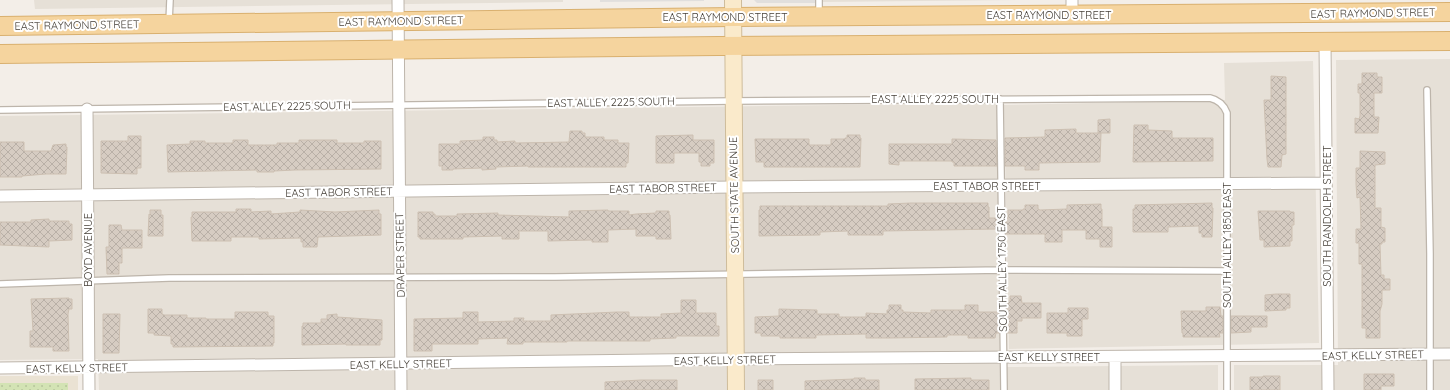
<svg xmlns="http://www.w3.org/2000/svg" width="1450" height="390" font-family="Quicksand,sans-serif">
  <defs>
    <pattern id="park-dots" width="8" height="8" patternUnits="userSpaceOnUse"><rect width="8" height="8" fill="#d3e3b4"/><path d="M2 2h.1M6 6h.1" fill="none" stroke="#b6c49b" stroke-width="1.8" stroke-linecap="round"/></pattern>
    <pattern id="building-cross-hatch" width="8" height="8" patternUnits="userSpaceOnUse"><rect width="8" height="8" fill="#d6ccc2"/><path d="M0 0l8 8M0 8l8-8" fill="none" stroke="#b9b0a7"/></pattern>
  </defs>
  <rect width="100%" height="100%" fill="#f3eee8"/>
  <path fill="#e6e0d7" d="M34,0H563V2L35,9Z
    M822,0H1020L822,2Z
    M1450,59V390H1234V365H1338L1336,60Z
    M1313,61L1319,343L1009,349L1004,105L1225,100L1224,63Z
    M998,103L1000,390H99L98,359L0,360V116Z
    M1218,365V390H1006V367Z"/>
  <path fill="#eae2d3" d="M0,376H78V390H0Z"/>
  <path fill="url(#park-dots)" d="M0,383H68V390H0Z"/>
  <path fill="#e1dfdd" d="M600,0H704V1L600,2Z
    M754,0H817V3H757Z"/>
  <path fill="url(#building-cross-hatch)" stroke="#cdc0b2" d="M1362,73H1377V77H1382V93H1374V117H1379L1378,133H1355V118L1359,119L1360,116V93H1358V84H1362Z
    M1271,76L1286,77V154L1282,155L1281,167H1268L1267,159L1264,100H1271Z
    M1110,119V133H1098V120Z
    M1134,125H1148V130L1172,131V138H1213V161L1133,162Z
    M1076,129V133H1101L1100,162L1039,163V170H1025V166H1005V138L1045,137V130Z
    M570,131H582V133H585V137H604V140H618V143H629L628,163H626V167H528V166L496,167V169L482,170V168L453,169V170H442V166H439V144H460V141L483,140V137H494V140H497V142L515,141V143L569,142Z
    M693,135V140H714V163H710V166H701V162H699V153H674V163H656V136Z
    M847,135H860V138H861L860,167H764V162H756L755,139H809V145H831V139H845V138H847Z
    M128,136H141V168H137V174L101,173V141H128Z
    M952,139L996,140L997,166H954V162H952V161H899V165L889,164V144H952Z
    M233,140H248V145H277V143H299V140H337V143H364V141H381V169L295,170L274,171V172H257V170L168,172L167,145L190,144V141H205V143H233Z
    M0,142H24V151H51L53,145L66,144V147H67L66,174H46L22,176V177H0Z
    M1360,151L1385,152V164L1375,165V208H1381V227L1385,228V242H1382V244H1380L1381,275H1384V279H1390V290H1382V304L1380,311V338H1366V328H1362V264H1359V243H1356V229H1361L1360,197L1357,198L1356,184V168H1360Z
    M911,203H988V207H989V218H997L998,229L883,231V235H848V231L820,232V235L759,236V210H760V206H888V204Z
    M1212,203V208H1213L1212,237H1202V233H1199V226L1168,227V232H1133V209H1135V205Z
    M1101,204V209H1102V227H1112V247H1100V239H1086V230H1062V242H1045V234H1006V218H1008V210H1023V209H1025V205H1038V209L1040,210L1067,209V205Z
    M236,209H251V212L271,211V214L300,212V210L335,212L379,210V214H381V235L318,237L317,247H303V242H301V238L259,239V237H231V241H192L191,217H192V212H236Z
    M150,210H161V215H163V236H148L149,214L150,215Z
    M608,210V211H629V215L636,214L656,213V211H669V215H670L671,239H656V236H636V229L608,230V242H592V240L548,241V231H519V239H502V236L463,237V239H420V237H418V212H433V214H435V216H457V214L498,213V215L569,217V211Z
    M1258,211H1290V212H1294V225H1292V241H1290V246L1264,247V240H1260Z
    M49,219V221H69V224H72V240L49,241V247L0,245V222H31V220Z
    M109,225H121L122,230H142V248H122V263H119V274H107L106,247H109Z
    M1276,294H1290V308H1286V310L1265,311V295Z
    M1010,296H1021L1022,303H1041V318H1022V321H1017V333H1007V301H1010Z
    M69,298V299H72V309H69L68,314L69,351H53V347H30V331H33L31,299Z
    M681,300H696V313H716V326H719V336H676V338L650,339V341H567V342H523V344H507L508,338L478,339V344H432V351H414V319L463,318V312H478V322L514,321V318H524L523,321H551V315L617,312H629V317H661V314L681,313Z
    M889,305H901V310H903V312L931,313V310H965V305H978V312H999V333H996L995,338H968V335H947V337L890,338H866V334L816,335V338H780V336H761V333H755V317L779,316V309L817,310V314H839V317H866V313L887,314V310H889Z
    M1206,307H1220L1221,316H1223V333H1219L1220,337H1183V333H1182L1181,311H1206Z
    M1068,308H1088V319H1082V336H1067V333H1047V313H1068Z
    M148,309H162V314L164,315H187V318H206V319H235V312H268V316H274V343H273V346L173,347V344H171V336L154,335V333H148Z
    M103,314H120L119,353H103Z
    M337,314V317L382,320V340H380V345H346V344L302,345V326H303V323H321V319H327V315Z
    M1231,316H1267V327H1251V332L1231,333Z
    M1364,374H1394V386H1381V390H1364Z
    M1263,376H1280V390H1250V377H1263Z
    M854,378H865V380H879V390H805V381L854,379Z
    M971,378V380H989V390H915V379Z
    M641,380H677V390H605V382Z
    M758,380H773V390H758Z"/>
  <g fill="none" stroke-linecap="round" stroke-linejoin="round">
    <defs>
      <path id="lane" d="M819,0V14
        M169,22L170,0
        M1427,90L1430,254V390
        M1000,99L1004,390
        M0,110L733,101L1210,98C1219,100 1224,105 1227,113V390
        M0,284L169,278L555,277L1002,270L1227,271"/>
      <path id="street" d="M398,0L401,390
        M1072,0V15
        M1325,42L1328,390
        M87,109L89,390
        M0,196L734,187L1326,183
        M1115,357V390
        M0,368L736,359L1450,354"/>
      <path id="secondary" d="M733,0L736,390"/>
      <path id="primary" d="M0,26L733,17L1450,12
        M0,54L718,46L1450,41"/>
    </defs>
    <use href="#lane" stroke="#bdb5ab" stroke-width="8"/>
    <use href="#street" stroke="#bdb5ab" stroke-width="13"/>
    <use href="#secondary" stroke="#cebc9b" stroke-width="18"/>
    <use href="#primary" stroke="#d9b06f" stroke-width="20"/>
    <use href="#lane" stroke="#fff" stroke-width="5.5"/>
    <use href="#street" stroke="#fff" stroke-width="11"/>
    <use href="#secondary" stroke="#faeacb" stroke-width="16"/>
    <use href="#primary" stroke="#f5d49e" stroke-width="18"/>
  </g>
  <g text-anchor="middle" stroke-width="4" stroke-linejoin="round" paint-order="stroke">
    <g font-size="11" fill="#453f37" stroke="#fff">
      <text transform="translate(1373 13) rotate(-1)" y="4">EAST RAYMOND STREET</text>
      <text x="1049" y="19">EAST RAYMOND STREET</text>
      <text x="725" y="21">EAST RAYMOND STREET</text>
      <text transform="translate(401 21) rotate(-1)" y="4">EAST RAYMOND STREET</text>
      <text transform="translate(77 25) rotate(-1)" y="4">EAST RAYMOND STREET</text>
      <text x="935" y="103">EAST ALLEY 2225 SOUTH</text>
      <text transform="translate(611 102) rotate(-1)" y="4">EAST ALLEY 2225 SOUTH</text>
      <text transform="translate(287 106) rotate(-1)" y="4">EAST ALLEY 2225 SOUTH</text>
      <text x="987" y="190">EAST TABOR STREET</text>
      <text transform="translate(663 188) rotate(-1)" y="4">EAST TABOR STREET</text>
      <text transform="translate(339 192) rotate(-1)" y="4">EAST TABOR STREET</text>
      <text transform="translate(734 195) rotate(-91)" y="4">SOUTH STATE AVENUE</text>
      <text transform="translate(1327 216) rotate(-90)" y="4">SOUTH RANDOLPH STREET</text>
      <text transform="translate(1227 245) rotate(-90)" y="4">SOUTH ALLEY 1850 EAST</text>
      <text transform="translate(88 250) rotate(-90)" y="4">BOYD AVENUE</text>
      <text transform="translate(400 255) rotate(-91)" y="4">DRAPER STREET</text>
      <text transform="translate(1002 269) rotate(-91)" y="4">SOUTH ALLEY 1750 EAST</text>
      <text transform="translate(1373 355) rotate(-1)" y="4">EAST KELLY STREET</text>
      <text x="1049" y="361">EAST KELLY STREET</text>
      <text transform="translate(725 360) rotate(-1)" y="4">EAST KELLY STREET</text>
      <text transform="translate(401 364) rotate(-1)" y="4">EAST KELLY STREET</text>
      <text transform="translate(77 368) rotate(-1)" y="4">EAST KELLY STREET</text>
    </g>
  </g>
</svg>
